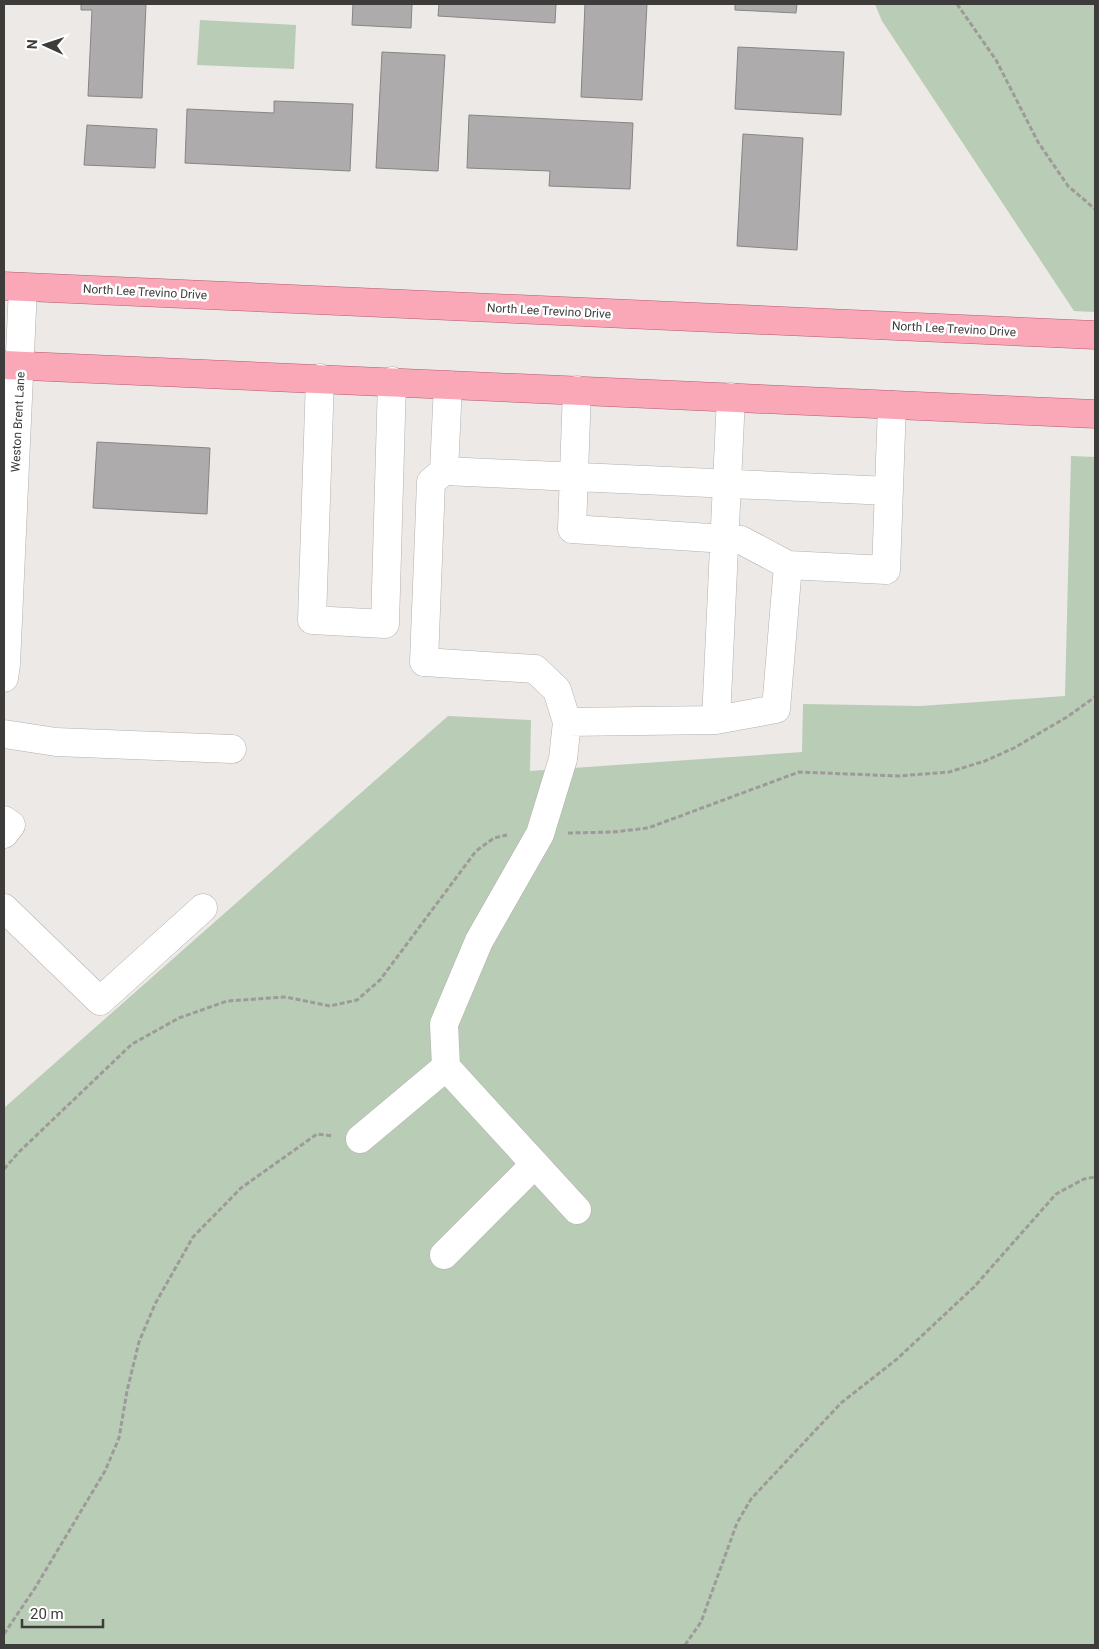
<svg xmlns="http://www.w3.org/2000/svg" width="1099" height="1649" font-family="Roboto,sans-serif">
  <rect width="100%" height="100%" fill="#ece9e6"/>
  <path fill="#b9ccb6" d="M875,4H1095V312L1074,311L882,21Z
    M200,20L296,25L294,69L197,65Z
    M1071,456L1095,457V1645H4V1108L448,716L531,720L530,771L802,752L803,704L920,706L1065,696Z"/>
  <path fill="#aeabad" stroke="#888486" d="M81,4H146L142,98L88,96L92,10H81Z
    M353,4H412L411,28L352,25Z
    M439,4H556L555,23L438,16Z
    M585,4H647L642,100L581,97Z
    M735,4H797L796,13L735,10Z
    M738,47L844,52L841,115L735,109Z
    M382,52L445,55L438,171L376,168Z
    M274,101L353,104L350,171L185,163L187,109L274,113Z
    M469,115L633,123L630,189L549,186L550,171L467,168Z
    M87,125L157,129L155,168L84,165Z
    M743,134L803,138L797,250L737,246Z
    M97,442L210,448L207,514L93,508Z"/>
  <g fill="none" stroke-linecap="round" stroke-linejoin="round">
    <defs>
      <path id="minor" d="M320,378L312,620L385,624L392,381
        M577,390L572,529L741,540L788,565L886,570L892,405
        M444,471L448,385
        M4,678L6,664L23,287
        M716,720L731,397
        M567,722L716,720L776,709L788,565
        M4,734L56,742L232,749
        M4,820L11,825L4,834
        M4,908L100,1001L203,908
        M360,1139L446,1067
        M577,1210L446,1067L444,1024L479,941L540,834L563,759L567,722L557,690L535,669L424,662L431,482L444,471L889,491
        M444,1255L535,1164"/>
      <path id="major" d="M4,286L1095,335
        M4,365L1095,414"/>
    </defs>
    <use href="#minor" stroke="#b3b0ae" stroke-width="29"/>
    <use href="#major" stroke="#b55b6e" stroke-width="29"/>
    <path stroke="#9d9b99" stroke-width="3" stroke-dasharray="5 2.5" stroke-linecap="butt" d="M957,4L996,60L1038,142L1068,186L1095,209
      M568,833L613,832L648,828L799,772L899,776L949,772L985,761L1014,748L1067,717L1095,697
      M4,1169L19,1152L132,1044L179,1018L227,1001L286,997L330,1006L357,1000L380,980L476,851L494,838L507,835
      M4,1634L35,1588L105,1471L119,1438L127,1391L139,1342L155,1304L193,1237L241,1188L317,1134L333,1136
      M685,1645L701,1622L737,1523L751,1499L841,1403L897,1359L974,1287L1056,1194L1084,1179L1095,1177"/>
    <use href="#minor" stroke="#fff" stroke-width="28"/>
    <use href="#major" stroke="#faa7b8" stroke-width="28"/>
  </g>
  <g text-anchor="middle" stroke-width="5" stroke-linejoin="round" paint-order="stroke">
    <g font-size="12" fill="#3d3c3b" stroke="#fff">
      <text transform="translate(145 292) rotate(3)" y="4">North Lee Trevino Drive</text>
      <text transform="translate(549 311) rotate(3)" y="4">North Lee Trevino Drive</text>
      <text transform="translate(954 329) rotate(3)" y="4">North Lee Trevino Drive</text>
      <text transform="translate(18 422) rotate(-87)" y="4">Weston Brent Lane</text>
    </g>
  </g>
  <rect width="1099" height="1649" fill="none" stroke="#3d3c3b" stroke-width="10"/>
  <g transform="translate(45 45) rotate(273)" stroke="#ffffff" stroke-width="4" paint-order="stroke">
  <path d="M0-4L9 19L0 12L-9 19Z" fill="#3d3c3b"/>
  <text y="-8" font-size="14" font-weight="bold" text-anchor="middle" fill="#3d3c3b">N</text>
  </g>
  <path d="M22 1619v8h81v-8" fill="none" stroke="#3d3c3b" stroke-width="2.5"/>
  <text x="30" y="1619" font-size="15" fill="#3d3c3b" stroke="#ffffff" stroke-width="4" paint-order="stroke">20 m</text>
</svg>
